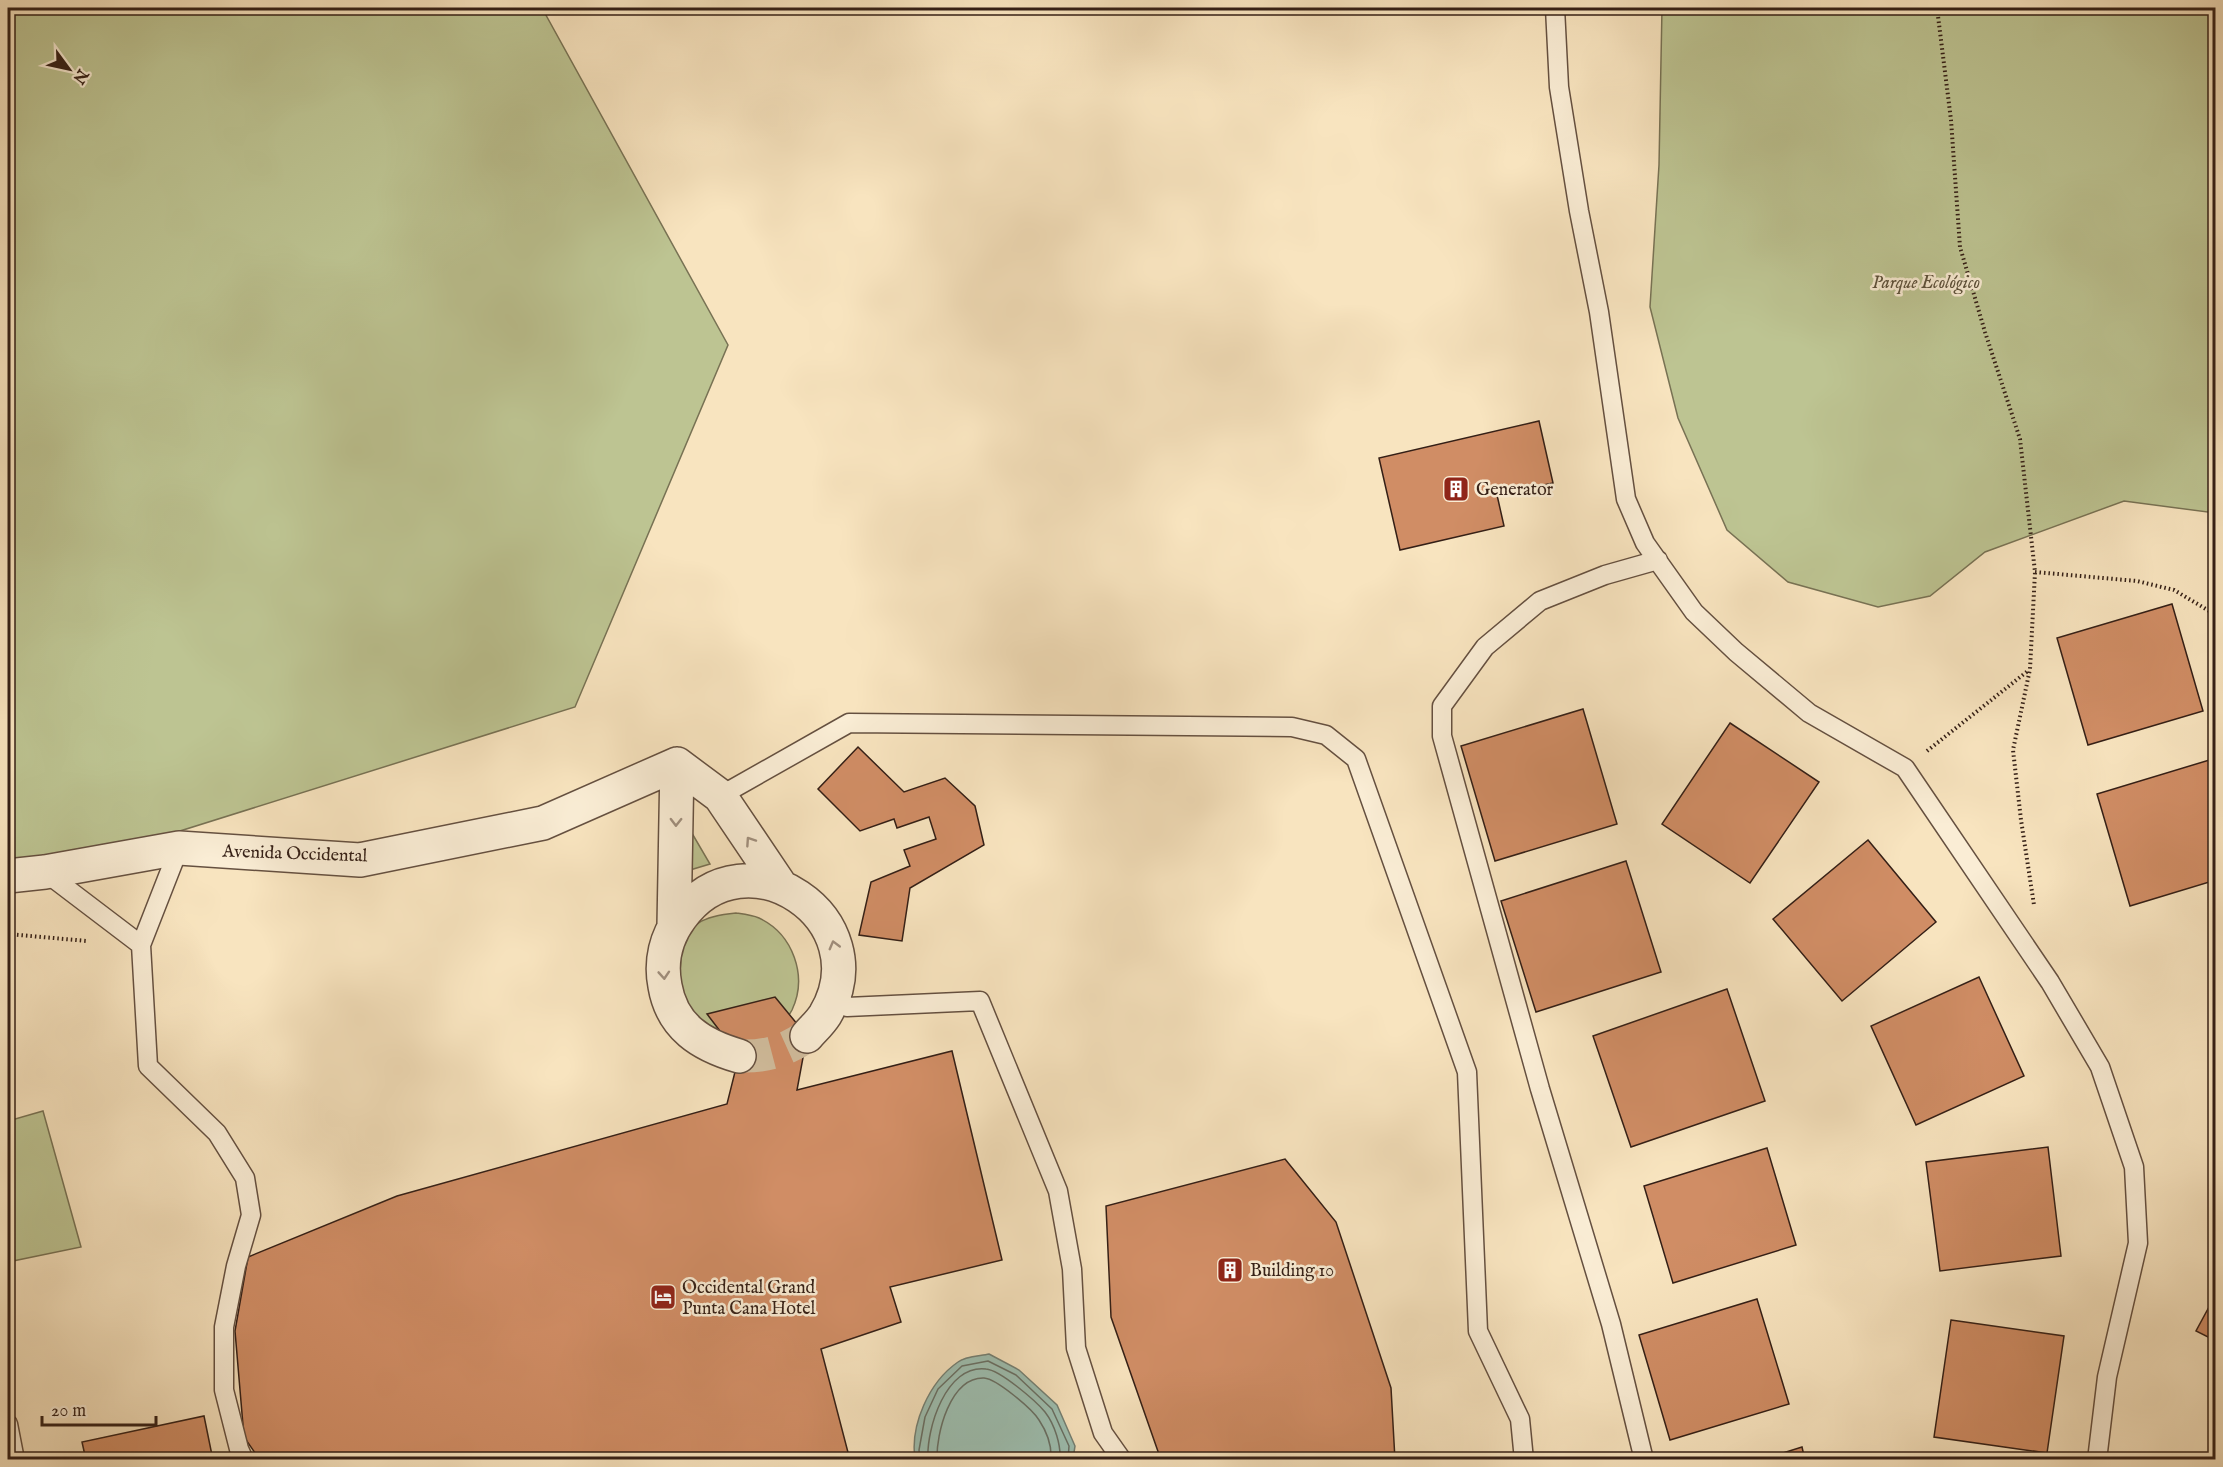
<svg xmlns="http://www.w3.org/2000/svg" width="2223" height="1467" font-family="'IM FELL English',serif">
  <rect width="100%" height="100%" fill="#f8e4bf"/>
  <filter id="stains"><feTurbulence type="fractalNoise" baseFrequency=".00333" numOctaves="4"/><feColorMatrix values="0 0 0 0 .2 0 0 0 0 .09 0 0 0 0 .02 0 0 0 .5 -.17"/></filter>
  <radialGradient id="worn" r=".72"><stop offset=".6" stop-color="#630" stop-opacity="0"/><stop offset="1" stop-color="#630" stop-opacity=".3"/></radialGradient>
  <path fill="#bdc492" stroke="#787254" stroke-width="1.5" d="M8,8H542L728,345L575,707L8,885Z
    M1662,8H2215V513L2124,501L1985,552L1930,596L1878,607L1788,582L1727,530L1678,418L1650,307L1659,165Z
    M686,823L710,864L660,879Z
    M736,913C743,914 752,915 759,918C793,934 808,976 792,1010C789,1016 783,1023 778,1029L697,1037L668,960C692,927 693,917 736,913Z
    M43,1111L81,1247L8,1262V1121Z"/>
  <path fill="#9dbfb1" stroke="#737f73" stroke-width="1.5" d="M989,1354L1019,1370L1057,1405L1075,1446L1073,1459H915C910,1425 929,1382 958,1362C965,1356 980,1356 989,1354Z"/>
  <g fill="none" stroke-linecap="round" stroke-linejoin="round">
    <path stroke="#686f64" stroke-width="1.5" d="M920,1460L919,1450L925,1417L938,1389L962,1366L988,1361L1016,1375L1052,1409L1069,1446L1068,1460
      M928,1460C926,1429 946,1364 986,1369C1000,1370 1036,1401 1045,1412C1055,1425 1061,1445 1060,1460
      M937,1460C936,1434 950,1377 984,1378C997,1379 1032,1409 1039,1420C1047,1432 1052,1446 1051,1460"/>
  </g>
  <path fill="#d08d65" stroke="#341f16" stroke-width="1.5" d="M1539,421L1553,483L1497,495L1504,526L1400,550L1379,458Z
    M2172,604L2203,711L2088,745L2057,638Z
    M1583,709L1617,824L1495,861L1461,746Z
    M1730,723L1819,782L1750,883L1662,824Z
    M858,747L904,792L945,778L975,806L984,845L910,888L902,941L859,935L871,882L910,866L904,850L936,839L929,817L897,828L894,819L860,831L818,789Z
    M2216,758V880L2130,906L2097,794Z
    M1868,840L1936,922L1842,1001L1773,919Z
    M1626,861L1661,972L1536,1012L1501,901Z
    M1979,977L2024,1076L1916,1125L1871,1026Z
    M1727,989L1765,1101L1631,1147L1593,1036Z
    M775,997L807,1036L797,1090L952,1051L1002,1260L890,1287L901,1322L821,1349L850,1460H260L244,1437L235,1331L248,1257L397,1196L727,1104L739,1056L707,1014Z
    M2048,1147L2061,1256L1940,1271L1926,1162Z
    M1767,1148L1796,1245L1673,1283L1644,1186Z
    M1285,1159L1336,1222L1391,1388L1395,1460H1161L1111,1317L1106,1206Z
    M2216,1294V1341L2196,1331Z
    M1757,1299L1789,1404L1670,1440L1639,1335Z
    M1951,1320L2064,1336L2047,1453L1934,1437Z
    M204,1416L213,1460H86L82,1442Z
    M1802,1447L1805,1460H1760Z
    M2216,1452V1460H2192Z"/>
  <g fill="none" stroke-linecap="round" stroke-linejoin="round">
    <path stroke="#d1bd9d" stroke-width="33" stroke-dasharray="33 16" stroke-linecap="butt" d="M739,1056C766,1057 785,1051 807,1036"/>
    <defs>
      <path id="service" d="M1555,8L1559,87L1579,211L1599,312L1626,499L1645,543L1694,612L1736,652L1809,713L1905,768L2050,982L2100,1067L2134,1167L2138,1243L2107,1377L2097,1460
        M720,796L849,723L1292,727L1326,735L1356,759L1467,1072L1478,1331L1520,1419L1524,1460
        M45,872L141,945L148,1066L217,1133L245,1178L251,1215L236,1266L224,1327V1390L239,1449L244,1460
        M141,945L179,848
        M835,993L847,1007L980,1001L1058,1191L1072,1269L1076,1348L1103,1433L1122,1460
        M8,1424L15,1460
        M1644,1460L1611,1324L1540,1089L1442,736V706L1485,647L1540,601L1605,575L1658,560"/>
      <path id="minor" d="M677,764L720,796L780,885
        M8,876L45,872L179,848L360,860L543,823L677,764
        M674,926L677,764
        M739,1056C701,1045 672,1027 665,986C660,961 666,937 681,917C745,828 882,919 825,1015C820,1023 813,1029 807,1036"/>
    </defs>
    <use href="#service" stroke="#655040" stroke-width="21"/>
    <use href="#minor" stroke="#655040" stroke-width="36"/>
    <path stroke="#341f16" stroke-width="4" stroke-dasharray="1.5 3" stroke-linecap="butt" d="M1937,8L1951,120L1960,247L1985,332L2020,439L2035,572L2030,669L2013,750L2021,820L2034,905
      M1937,12L1948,8
      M2035,572L2137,581L2174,590L2216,615
      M1927,751L2029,670
      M8,934L87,941"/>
    <use href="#service" stroke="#faedd5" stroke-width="18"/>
    <use href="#minor" stroke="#faedd5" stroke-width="33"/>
  </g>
  <defs><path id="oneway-chevron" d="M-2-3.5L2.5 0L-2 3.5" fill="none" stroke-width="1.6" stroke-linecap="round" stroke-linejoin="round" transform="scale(1.5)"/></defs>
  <g stroke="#a1907f">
    <use href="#oneway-chevron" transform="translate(676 822) rotate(91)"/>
    <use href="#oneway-chevron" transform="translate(750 841) rotate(-124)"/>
    <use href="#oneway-chevron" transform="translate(834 945) rotate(-105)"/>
    <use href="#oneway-chevron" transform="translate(664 975) rotate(86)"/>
  </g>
  <defs>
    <symbol id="building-square" viewBox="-11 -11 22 22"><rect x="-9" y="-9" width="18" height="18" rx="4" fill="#8f2418" stroke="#faedd5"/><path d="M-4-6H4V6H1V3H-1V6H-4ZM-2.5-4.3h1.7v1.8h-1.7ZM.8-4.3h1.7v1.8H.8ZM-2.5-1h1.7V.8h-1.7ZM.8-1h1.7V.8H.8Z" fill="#fff"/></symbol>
    <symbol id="hotel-square" viewBox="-11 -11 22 22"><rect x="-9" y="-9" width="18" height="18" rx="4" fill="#8f2418" stroke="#faedd5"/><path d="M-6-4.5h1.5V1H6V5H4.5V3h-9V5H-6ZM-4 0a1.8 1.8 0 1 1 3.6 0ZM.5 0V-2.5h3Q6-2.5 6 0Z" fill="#fff"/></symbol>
  </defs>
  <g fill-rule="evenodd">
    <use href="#building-square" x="1441" y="474" width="30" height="30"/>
    <use href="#building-square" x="1215" y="1255" width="30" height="30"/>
    <use href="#hotel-square" x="648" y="1282" width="30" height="30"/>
  </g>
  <g text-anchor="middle" stroke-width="5" stroke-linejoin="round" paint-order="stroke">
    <g font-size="18" font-style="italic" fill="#5d513b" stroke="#faedd5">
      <text x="1926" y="288">Parque Ecológico</text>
    </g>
    <g font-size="18" fill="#341f16" stroke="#faedd5" text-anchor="start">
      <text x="1476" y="495">Generator</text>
      <text x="1250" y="1276">Building 10</text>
      <text x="682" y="1293">Occidental Grand<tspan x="682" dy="21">Punta Cana Hotel</tspan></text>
    </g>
    <g font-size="18" fill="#341f16" stroke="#faedd5">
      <text transform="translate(295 853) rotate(2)" y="6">Avenida Occidental</text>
    </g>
  </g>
  <rect width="2223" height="1467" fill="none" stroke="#f8e4bf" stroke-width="30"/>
  <rect x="9" y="9" width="2205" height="1449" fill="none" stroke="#341f16" stroke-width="3"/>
  <rect x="15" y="15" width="2193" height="1437" fill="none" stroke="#341f16" stroke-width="1.5"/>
  <g transform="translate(69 69) rotate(123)" stroke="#faedd5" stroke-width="4.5" paint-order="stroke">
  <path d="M0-4.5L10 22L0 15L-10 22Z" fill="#341f16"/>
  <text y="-9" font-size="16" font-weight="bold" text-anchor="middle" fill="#341f16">N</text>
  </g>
  <path d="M42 1416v9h114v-9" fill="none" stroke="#341f16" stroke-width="3"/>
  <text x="51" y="1416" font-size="18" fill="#341f16" stroke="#faedd5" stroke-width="4.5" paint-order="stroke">20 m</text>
  <rect width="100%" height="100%" filter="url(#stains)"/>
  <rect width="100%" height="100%" fill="url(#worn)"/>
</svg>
